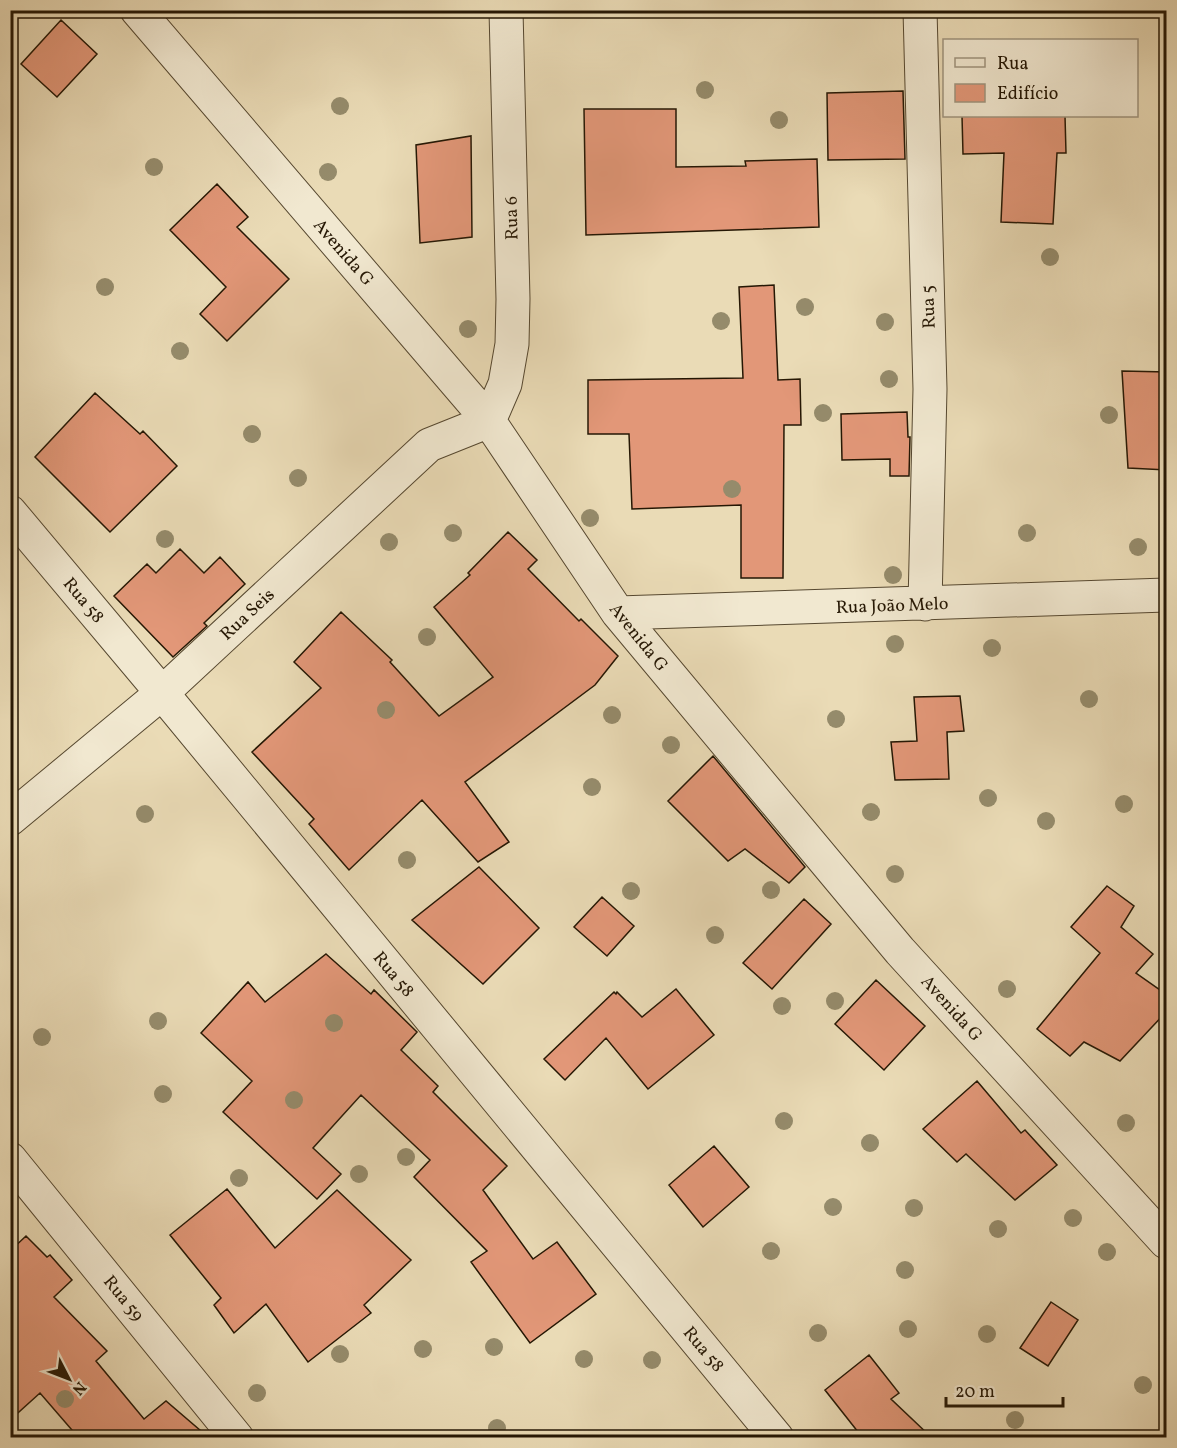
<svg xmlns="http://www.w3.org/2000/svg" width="1177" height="1448" font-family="Vollkorn,serif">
  <rect width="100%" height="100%" fill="#eadbb6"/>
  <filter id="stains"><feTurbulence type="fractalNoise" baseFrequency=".00333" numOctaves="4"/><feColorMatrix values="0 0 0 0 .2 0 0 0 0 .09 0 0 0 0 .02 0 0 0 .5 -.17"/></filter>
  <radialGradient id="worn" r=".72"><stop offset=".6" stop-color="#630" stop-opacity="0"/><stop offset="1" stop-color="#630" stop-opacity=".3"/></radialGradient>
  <path fill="#e29778" stroke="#251704" stroke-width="1.5" d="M61,20L97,54L57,97L21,64Z
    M903,91L905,159L828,160L827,93Z
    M584,109H676V167L746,166L745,161L817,159L819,227L586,235Z
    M962,116H1065L1066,153H1057L1053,224L1001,222L1004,153L963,154Z
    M471,136L472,237L420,243L416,145Z
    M217,184L248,217L237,227L289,279L227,341L200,314L226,287L170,230Z
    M774,285L778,380L800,379L801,425H784L783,578H741V505L632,509L629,434H588V380L743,378L739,287Z
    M1122,371L1167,372V470L1128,468Z
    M95,393L140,434L143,431L177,466L110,532L35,457Z
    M907,412L908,437H910L909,476H890V459L842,460L841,414Z
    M508,532L537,560L528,569L579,621L581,619L618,656L595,685L465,782L509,842L478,862L422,800L349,870L309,824L314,819L252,752L321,688L294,662L341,612L392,660L390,662L439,716L493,677L434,607L470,575L468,573Z
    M180,549L204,573L220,557L245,584L204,623L207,626L173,657L114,596L147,564L156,573Z
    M960,696L964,731L947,732L949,779L895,780L891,742L917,741L914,697Z
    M713,756L805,867L789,883L745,849L728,861L668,801Z
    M479,867L539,928L483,984L412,920Z
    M1107,886L1134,906L1121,927L1153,954L1136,973L1167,995V1011L1120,1061L1084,1042L1070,1056L1037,1029L1100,953L1071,927Z
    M602,897L634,926L607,956L574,927Z
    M804,899L831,924L772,989L743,963Z
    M326,954L371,994L374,990L417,1032L401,1050L438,1086L433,1092L507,1166L483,1190L533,1259L557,1242L596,1294L530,1343L471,1262L487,1251L414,1177L430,1160L361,1095L313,1148L341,1174L317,1199L223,1112L252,1081L201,1033L248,982L265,1002Z
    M876,980L925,1026L884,1070L835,1024Z
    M676,989L714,1035L648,1089L606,1038L565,1080L544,1059L614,992L616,994L617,992L642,1017Z
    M977,1081L1021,1133L1025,1130L1057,1165L1015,1200L966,1154L957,1162L923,1129Z
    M714,1146L749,1187L703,1227L669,1185Z
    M227,1189L275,1248L337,1190L411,1260L364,1305L371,1313L308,1362L266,1304L234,1333L214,1305L221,1298L170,1235Z
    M26,1236L47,1257L50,1255L72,1280L54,1297L107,1351L96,1361L144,1419L166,1401L208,1437H78L40,1393L10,1420V1251Z
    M1051,1302L1078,1320L1048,1366L1020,1348Z
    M869,1355L899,1393L891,1399L931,1437H862L825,1390Z"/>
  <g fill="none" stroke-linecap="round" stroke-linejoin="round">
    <defs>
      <path id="street" d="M137,10L489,421L618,613L900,951L1166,1242
        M920,10L930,389L925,604
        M10,512L162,693L777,1438
        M618,613L1166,595
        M10,819L162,693L429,445L489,421L505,384L512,344L513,299L506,10
        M10,1159L237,1438"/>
    </defs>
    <use href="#street" stroke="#564830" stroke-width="35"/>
    <use href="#street" stroke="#f1e8d0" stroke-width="33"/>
  </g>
  <g fill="#958b6b">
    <circle cx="705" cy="90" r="9"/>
    <circle cx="340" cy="106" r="9"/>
    <circle cx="779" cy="120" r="9"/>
    <circle cx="154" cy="167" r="9"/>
    <circle cx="328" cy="172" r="9"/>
    <circle cx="1050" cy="257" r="9"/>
    <circle cx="105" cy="287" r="9"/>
    <circle cx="805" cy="307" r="9"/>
    <circle cx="721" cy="321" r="9"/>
    <circle cx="885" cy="322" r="9"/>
    <circle cx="468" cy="329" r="9"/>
    <circle cx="180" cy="351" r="9"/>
    <circle cx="889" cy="379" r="9"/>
    <circle cx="823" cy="413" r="9"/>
    <circle cx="1109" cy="415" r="9"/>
    <circle cx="252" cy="434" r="9"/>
    <circle cx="298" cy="478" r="9"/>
    <circle cx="732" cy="489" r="9"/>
    <circle cx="590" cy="518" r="9"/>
    <circle cx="453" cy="533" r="9"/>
    <circle cx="1027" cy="533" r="9"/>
    <circle cx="165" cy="539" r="9"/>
    <circle cx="389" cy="542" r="9"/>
    <circle cx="1138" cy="547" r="9"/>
    <circle cx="893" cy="575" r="9"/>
    <circle cx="427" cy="637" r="9"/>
    <circle cx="895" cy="644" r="9"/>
    <circle cx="992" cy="648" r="9"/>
    <circle cx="1089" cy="699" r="9"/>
    <circle cx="386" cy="710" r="9"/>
    <circle cx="612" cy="715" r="9"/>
    <circle cx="836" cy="719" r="9"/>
    <circle cx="671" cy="745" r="9"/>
    <circle cx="592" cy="787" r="9"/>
    <circle cx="988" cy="798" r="9"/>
    <circle cx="1124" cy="804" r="9"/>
    <circle cx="871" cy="812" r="9"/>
    <circle cx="145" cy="814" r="9"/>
    <circle cx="1046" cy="821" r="9"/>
    <circle cx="407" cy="860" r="9"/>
    <circle cx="895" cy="874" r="9"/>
    <circle cx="771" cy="890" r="9"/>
    <circle cx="631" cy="891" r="9"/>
    <circle cx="715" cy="935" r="9"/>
    <circle cx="1007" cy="989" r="9"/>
    <circle cx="835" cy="1001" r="9"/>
    <circle cx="782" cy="1006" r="9"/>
    <circle cx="158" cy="1021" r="9"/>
    <circle cx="334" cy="1023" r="9"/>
    <circle cx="42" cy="1037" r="9"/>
    <circle cx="163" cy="1094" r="9"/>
    <circle cx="294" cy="1100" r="9"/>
    <circle cx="784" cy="1121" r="9"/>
    <circle cx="1126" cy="1123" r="9"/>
    <circle cx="870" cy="1143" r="9"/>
    <circle cx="406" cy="1157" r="9"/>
    <circle cx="359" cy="1174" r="9"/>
    <circle cx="239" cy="1178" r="9"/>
    <circle cx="833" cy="1207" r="9"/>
    <circle cx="914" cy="1208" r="9"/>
    <circle cx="1073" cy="1218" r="9"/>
    <circle cx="998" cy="1229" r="9"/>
    <circle cx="771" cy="1251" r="9"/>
    <circle cx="1107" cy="1252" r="9"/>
    <circle cx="905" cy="1270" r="9"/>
    <circle cx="908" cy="1329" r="9"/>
    <circle cx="818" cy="1333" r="9"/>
    <circle cx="987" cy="1334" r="9"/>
    <circle cx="494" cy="1347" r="9"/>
    <circle cx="423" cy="1349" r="9"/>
    <circle cx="340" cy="1354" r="9"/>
    <circle cx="584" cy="1359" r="9"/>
    <circle cx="652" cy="1360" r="9"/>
    <circle cx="1143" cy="1385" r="9"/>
    <circle cx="257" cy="1393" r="9"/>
    <circle cx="65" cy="1399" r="9"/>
    <circle cx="1015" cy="1420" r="9"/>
    <circle cx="497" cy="1428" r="9"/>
  </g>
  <g text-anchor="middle" stroke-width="4.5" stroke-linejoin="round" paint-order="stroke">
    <g font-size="18" fill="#251704" stroke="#f1e8d0">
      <text transform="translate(511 218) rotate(-91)" y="6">Rua 6</text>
      <text transform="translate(344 252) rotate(49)" y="6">Avenida G</text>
      <text transform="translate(928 307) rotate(-92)" y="6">Rua 5</text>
      <text transform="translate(84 600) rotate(50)" y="6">Rua 58</text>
      <text transform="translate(892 605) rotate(-2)" y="6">Rua João Melo</text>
      <text transform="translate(247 614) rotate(-43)" y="6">Rua Seis</text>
      <text transform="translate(639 637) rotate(51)" y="6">Avenida G</text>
      <text transform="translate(394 974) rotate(50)" y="6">Rua 58</text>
      <text transform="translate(952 1008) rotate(48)" y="6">Avenida G</text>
      <text transform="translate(124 1298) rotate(51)" y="6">Rua 59</text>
      <text transform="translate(704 1349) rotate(50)" y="6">Rua 58</text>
    </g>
  </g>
  <rect width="1177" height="1448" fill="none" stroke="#eadbb6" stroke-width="36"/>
  <rect x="12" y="12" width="1153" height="1424" fill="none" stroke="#251704" stroke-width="3"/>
  <rect x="18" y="18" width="1141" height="1412" fill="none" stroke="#251704" stroke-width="1.5"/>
  <rect x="943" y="39" width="195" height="78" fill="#f1e8d0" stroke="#9f947e" stroke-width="1.5"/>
  <rect x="955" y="58" width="30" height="9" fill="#f1e8d0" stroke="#9f947e" stroke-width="1.5"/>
  <text x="997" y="69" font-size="18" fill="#251704">Rua</text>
  <rect x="955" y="84" width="30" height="18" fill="#e29778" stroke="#9f947e" stroke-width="1.5"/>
  <text x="997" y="99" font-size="18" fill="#251704">Edifício</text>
  <g transform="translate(69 1379) rotate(132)" stroke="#f1e8d0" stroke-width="4.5" paint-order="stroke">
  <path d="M0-4.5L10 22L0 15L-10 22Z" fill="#251704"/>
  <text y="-9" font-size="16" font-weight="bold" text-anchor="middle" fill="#251704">N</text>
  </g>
  <path d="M946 1397v9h117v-9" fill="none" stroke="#251704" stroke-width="3"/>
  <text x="955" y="1397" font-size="18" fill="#251704" stroke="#f1e8d0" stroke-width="4.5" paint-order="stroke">20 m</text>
  <rect width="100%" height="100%" filter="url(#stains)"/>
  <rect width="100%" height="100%" fill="url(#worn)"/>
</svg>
